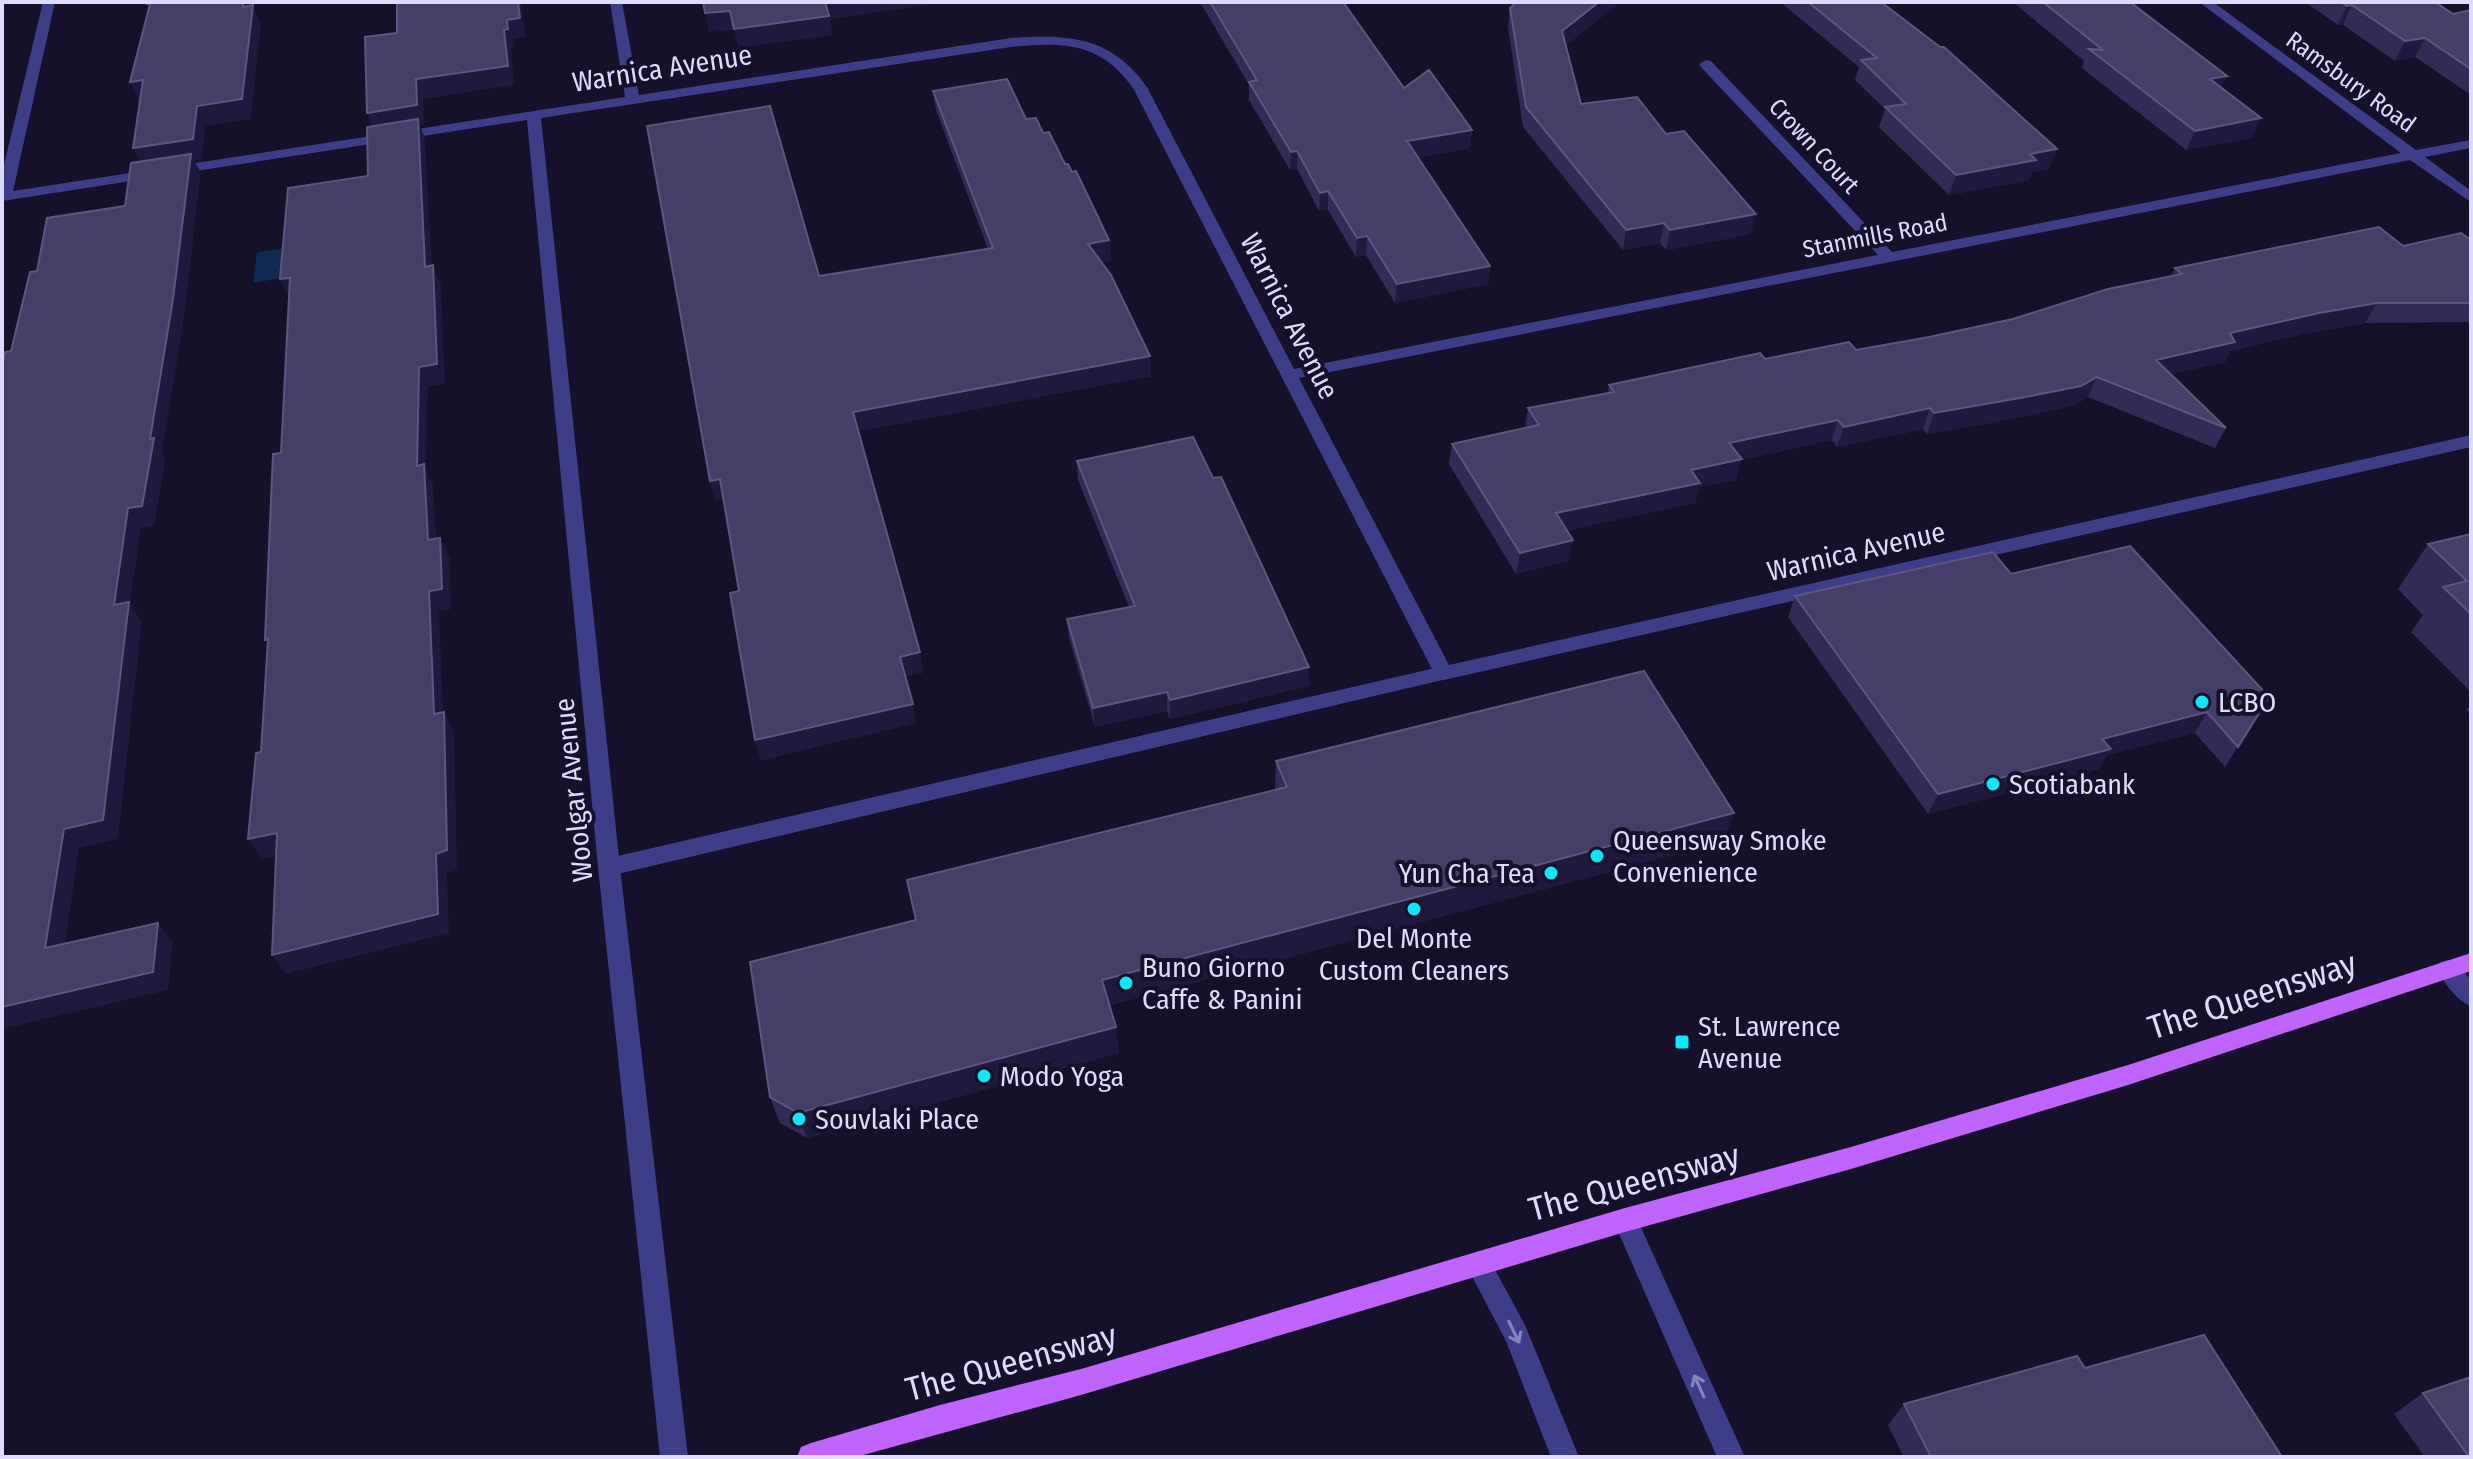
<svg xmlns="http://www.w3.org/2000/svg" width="2473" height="1459" font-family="'Fira Sans Condensed',sans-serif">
  <rect width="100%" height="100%" fill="#15112a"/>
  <path fill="#10294f" d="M289,248L286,277L253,283L257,252Z"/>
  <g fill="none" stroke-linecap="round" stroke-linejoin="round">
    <path fill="#3e3d87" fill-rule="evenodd" d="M1444,666L1454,673L1451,678L609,876L601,873L598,867L601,861L609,858Z"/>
    <path fill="#3e3d87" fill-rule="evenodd" d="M43,2H55L13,191L625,97L610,2H622L639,95L1011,38C1069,34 1111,36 1147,87L1294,369L1878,255L1701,67L1699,64L1706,60L1711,61L1892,252L2401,153L2199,2H2213L2416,150L2471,140V148L2425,157L2471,191V202L2410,160L1299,378L1449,665L2471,435V447L1444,680L1434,673L1133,88C1100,42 1063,42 1011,47L541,118L620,867L688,1457H660L598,867L527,120L2,201V173Z
      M2448,960L2456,962L2471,980V1006C2457,1001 2443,982 2437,969L2440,962Z"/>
    <path fill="#3e3d87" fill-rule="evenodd" d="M1625,1208L1634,1212L1745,1457H1717L1613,1220L1616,1212Z
      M1478,1251L1487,1255L1525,1325L1579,1457H1551L1506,1341L1465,1263L1469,1255Z"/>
    <path fill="#bf64fc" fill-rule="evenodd" d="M2471,953V971L2128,1085L1851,1169L1625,1232L1081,1395L856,1457H797L801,1447L811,1443L940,1405L1081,1369L1625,1208L1851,1147L2128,1065Z"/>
  </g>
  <path fill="#322b57" d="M1200,2H1343L1404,88L1472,130L1470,148L1417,158L1490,266L1488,284L1395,303L1366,255L1356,257L1328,210L1319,211L1297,169L1290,170L1249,100V85Z
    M1517,2H1620L1566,45L1581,104L1666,134L1751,234L1666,250L1660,243L1623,250L1523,127L1508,27L1510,8Z
    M1780,2H1881L2057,149L2049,169L2032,172L2029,180L1949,195L1879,127L1885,109L1855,80L1859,67Z
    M2013,2H2131L2227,76L2221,87L2261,118L2252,138L2186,150L2082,68L2084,61Z
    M2305,2H2435L2453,14L2471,10V95L2415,57L2395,61L2343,25H2338Z
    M933,91L1026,119L1043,133L1065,164L1109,240L1111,260L1101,262L1150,356L1151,376L858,431L924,672L905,676L916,723L761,760L755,740L739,591L724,499L715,501L819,276L988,249L936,110Z
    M2471,240V322L2365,323L2308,333L2230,351L2225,362L2172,374L2226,428L2215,448L2088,397L2072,406L2011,419L1927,434L1923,429L1837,447L1832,440L1741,460L1736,480L1699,487L1695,503L1567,530L1569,561L1516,574L1449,464L1452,444L1525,428L1528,408L1608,393L1609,385L1765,359L1856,350L1929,337L2013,319L2171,276L2175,268Z
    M1077,461L1213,478L1309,667V686L1170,719L1167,711L1095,727L1069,638L1067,619L1129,607L1078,480Z
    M2471,534V692L2411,632L2423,615L2398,589L2428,544Z
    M2011,574L2269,697L2225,767L2195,733L2107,755L2099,769L1928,814L1788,617L1795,596Z
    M2471,704V714L2466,710Z
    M1276,761L1725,841L1110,1005L1116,1027L1119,1053L807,1138L780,1123L770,1097L916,920L1275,790Z
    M2085,1368L2282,1457H1904L1888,1425L1904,1404Z
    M2423,1393L2471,1457H2425L2394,1414Z"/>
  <path fill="#1f193d" d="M243,2H254L253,6L261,24L251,119L206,126L202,159L194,160L201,173L184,319L162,452L166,458L154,526L141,528L130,604L142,622L118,839L79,848L62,967L45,948L64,829L114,605L128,508L150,439L143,168L133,148L197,106L243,7Z
    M518,2H521L526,37L513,39L515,48L511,49L514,85L423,99L424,125H420L425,139L433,287L367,113L507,20Z
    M825,2H929V5L830,19L833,35L738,48L734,29Z
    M1599,2H1620L1559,50L1562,31Z
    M2352,5L2343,25H2338L2347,6Z
    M730,11L734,30L709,32L705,13Z
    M2425,38L2415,57L2395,61L2405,41Z
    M2227,76L2218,95L2210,79Z
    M143,80L140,102L130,82Z
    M2261,118L2252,138L2186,150L2195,131Z
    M1472,130L1470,148L1405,160L1407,141Z
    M2057,149L2049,169L2032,172L2029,180L1949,195L1956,175L2030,154Z
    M1297,151V169L1290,170L1291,152Z
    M1328,191V210L1319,211L1320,193Z
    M1756,214L1751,234L1666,250L1670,230Z
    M1664,223L1660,243L1623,250L1626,230Z
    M1367,236L1366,255L1356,257L1357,238Z
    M1109,240L1111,260L1090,264L1088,244Z
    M433,265L441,285L445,384L428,387L426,470L433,485L438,560L428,540L417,466L419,367Z
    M1490,266L1488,284L1395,303L1397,284Z
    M290,278V300L280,279Z
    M2377,303L2365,323L2308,333L2230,351L2225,362L2147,380L2156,360L2230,333L2319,313Z
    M1150,356L1151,376L857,431L853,412Z
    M2097,377L2088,397L2072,406L2011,419L1927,434L1934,413Z
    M1930,408L1923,429L1837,447L1844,427Z
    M1838,420L1832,440L1741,460L1736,480L1699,487L1695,503L1552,534L1556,513L1691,470L1729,443Z
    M720,479L726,499L715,501L710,481Z
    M440,538L450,558L451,609L439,611L444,734L434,714L429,591Z
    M1573,540L1569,561L1516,574L1520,553Z
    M920,652L924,672L904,676L900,657Z
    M1309,667V686L1170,719V700Z
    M1167,692V711L1095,727L1093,708Z
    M913,704L916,723L761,760L755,740Z
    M444,712L454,732L457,870L447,873L449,933L286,974L272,955L436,854Z
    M2207,712L2195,733L2107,755L2099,769L1928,814L1938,794L2102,739Z
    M1734,813L1725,841L1104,1007L1102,980Z
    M277,833L290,853L262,859L248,839Z
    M158,923L173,942L168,990L2,1029V1007Z
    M1116,1027L1119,1053L807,1138L798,1113Z"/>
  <path fill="#443e69" stroke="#5c5780" stroke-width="2" d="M148,2H243V7L253,5L242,99L197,106L193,139L133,148L143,80L130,82L150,4H147Z
    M397,2H518L520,18L507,20L508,29L504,30L508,66L416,79L417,105L367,113L365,37L397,33Z
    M703,2H825L829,16L734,29L730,11L705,13Z
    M1210,2H1343L1404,88L1429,70L1472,130L1407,141L1490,266L1397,284L1367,236L1357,238L1328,191L1320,193L1297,151L1291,152L1249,82L1257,80Z
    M1517,2H1599L1562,31L1581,104L1637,97L1666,134L1684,131L1756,214L1670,230L1664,223L1626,230L1526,107L1510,8Z
    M1808,2H1881L1940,47H1944L2057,149L2030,154L2036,160L1956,175L1885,107L1906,104L1861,60L1877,58Z
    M2043,2H2130L2227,76L2210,79L2261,118L2195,131L2089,49L2103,50Z
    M2341,2H2435L2453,14L2471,10V69L2425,38L2405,41L2352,5L2347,6Z
    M1007,79L1026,119L1036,118L1043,133L1049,132L1065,164H1068L1072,172L1076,171L1109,240L1088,244L1111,275L1150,356L853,412L920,652L900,657L913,704L755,740L730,593L739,591L720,479L710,481L647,126L770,106L819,276L993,248L933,91Z
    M418,119L425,267L433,265L437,364L419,367L417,466L424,464L428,540L440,538L442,589L429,591L434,714L444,712L447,850L436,854L438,914L272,955L277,833L248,839L256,753L261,752L268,639L265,640L273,454L281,453L290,278L280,279L288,188L368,176L367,127Z
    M191,154L173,299L150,439L154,438L142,506L128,508L114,605L129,602L103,820L64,829L45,948L158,923L153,972L2,1007V367L5,352L11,351L30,272L37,271L47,218L125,206L131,163Z
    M2379,227L2403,246L2461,233L2471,240V303H2377L2319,313L2230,333L2235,342L2156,360L2226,428L2097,377L2081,386L2020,398L1934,413L1930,408L1844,427L1838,420L1729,443L1742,459L1691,470L1700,483L1556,513L1573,540L1520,553L1452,444L1539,425L1528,408L1614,392L1609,385L1760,353L1765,359L1849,342L1856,350L1929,337L2013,319L2108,289L2182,274L2175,268Z
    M1193,437L1213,478L1221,477L1309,667L1170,700L1167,692L1093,708L1067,619L1135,606L1077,461Z
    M2471,534V614L2443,587L2467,581L2428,544Z
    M2130,546L2269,697L2238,747L2207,712L2102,739L2111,749L1938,794L1795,596L1993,552L2011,574Z
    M1644,671L1734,813L1102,980L1116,1027L798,1113L770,1097L750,962L916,920L907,880L1287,787L1276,761Z
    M2204,1335L2282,1457H1931L1904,1404L2077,1356L2085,1368Z
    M2471,1377V1457H2469L2423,1393Z"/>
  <defs><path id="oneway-shaft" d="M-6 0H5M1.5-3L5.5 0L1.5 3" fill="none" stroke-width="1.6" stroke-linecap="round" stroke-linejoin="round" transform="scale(2)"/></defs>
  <g stroke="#8684bd">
    <use href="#oneway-shaft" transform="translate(1514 1332) rotate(64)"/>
    <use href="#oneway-shaft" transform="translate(1699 1386) rotate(-114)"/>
  </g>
  <g fill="#0be8fa" stroke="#15112a" stroke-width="3">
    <circle cx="2202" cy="702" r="8"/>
    <circle cx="1993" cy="784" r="8"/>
    <circle cx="1597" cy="856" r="8"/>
    <circle cx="1551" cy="873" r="8"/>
    <circle cx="1414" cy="909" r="8"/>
    <circle cx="1126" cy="983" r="8"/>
    <rect x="1674" y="1034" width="16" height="16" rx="4"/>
    <circle cx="984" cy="1076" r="8"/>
    <circle cx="799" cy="1119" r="8"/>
  </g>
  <g text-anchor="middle" stroke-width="8" stroke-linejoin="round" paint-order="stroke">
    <g font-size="24" fill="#dedbfe" stroke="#15112a">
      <text transform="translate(2351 82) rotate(36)" y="8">Ramsbury Road</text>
      <text transform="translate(1814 146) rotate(47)" y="8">Crown Court</text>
      <text transform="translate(1875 236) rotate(-11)" y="8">Stanmills Road</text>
    </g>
    <g font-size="28" fill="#dedbfe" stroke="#15112a">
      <text transform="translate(662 68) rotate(-9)" y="10">Warnica Avenue</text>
      <text transform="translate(1290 316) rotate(63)" y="10">Warnica Avenue</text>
      <text transform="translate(1856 551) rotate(-13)" y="10">Warnica Avenue</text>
      <text transform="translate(573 790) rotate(-96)" y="10">Woolgar Avenue</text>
    </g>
    <g font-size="28" fill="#dedbfe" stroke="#15112a" text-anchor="start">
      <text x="2218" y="712">LCBO</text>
      <text x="2009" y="794">Scotiabank</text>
      <text x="1613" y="850">Queensway Smoke<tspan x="1613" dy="32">Convenience</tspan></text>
      <text x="1535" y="883" text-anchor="end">Yun Cha Tea</text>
      <text x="1414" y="948" text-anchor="middle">Del Monte<tspan x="1414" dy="32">Custom Cleaners</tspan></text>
      <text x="1142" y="977">Buno Giorno<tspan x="1142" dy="32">Caffe &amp; Panini</tspan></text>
      <text x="1698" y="1036">St. Lawrence<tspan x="1698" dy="32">Avenue</tspan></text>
      <text x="1000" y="1086">Modo Yoga</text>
      <text x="815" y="1129">Souvlaki Place</text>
    </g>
    <g font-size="34" fill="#dedbfe" stroke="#15112a">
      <text transform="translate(2252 995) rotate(-18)" y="12">The Queensway</text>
      <text transform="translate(1634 1182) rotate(-15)" y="12">The Queensway</text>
      <text transform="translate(1011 1362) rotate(-15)" y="12">The Queensway</text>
    </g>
  </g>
  <rect width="2473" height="1459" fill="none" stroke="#dedbfe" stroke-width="8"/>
</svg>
